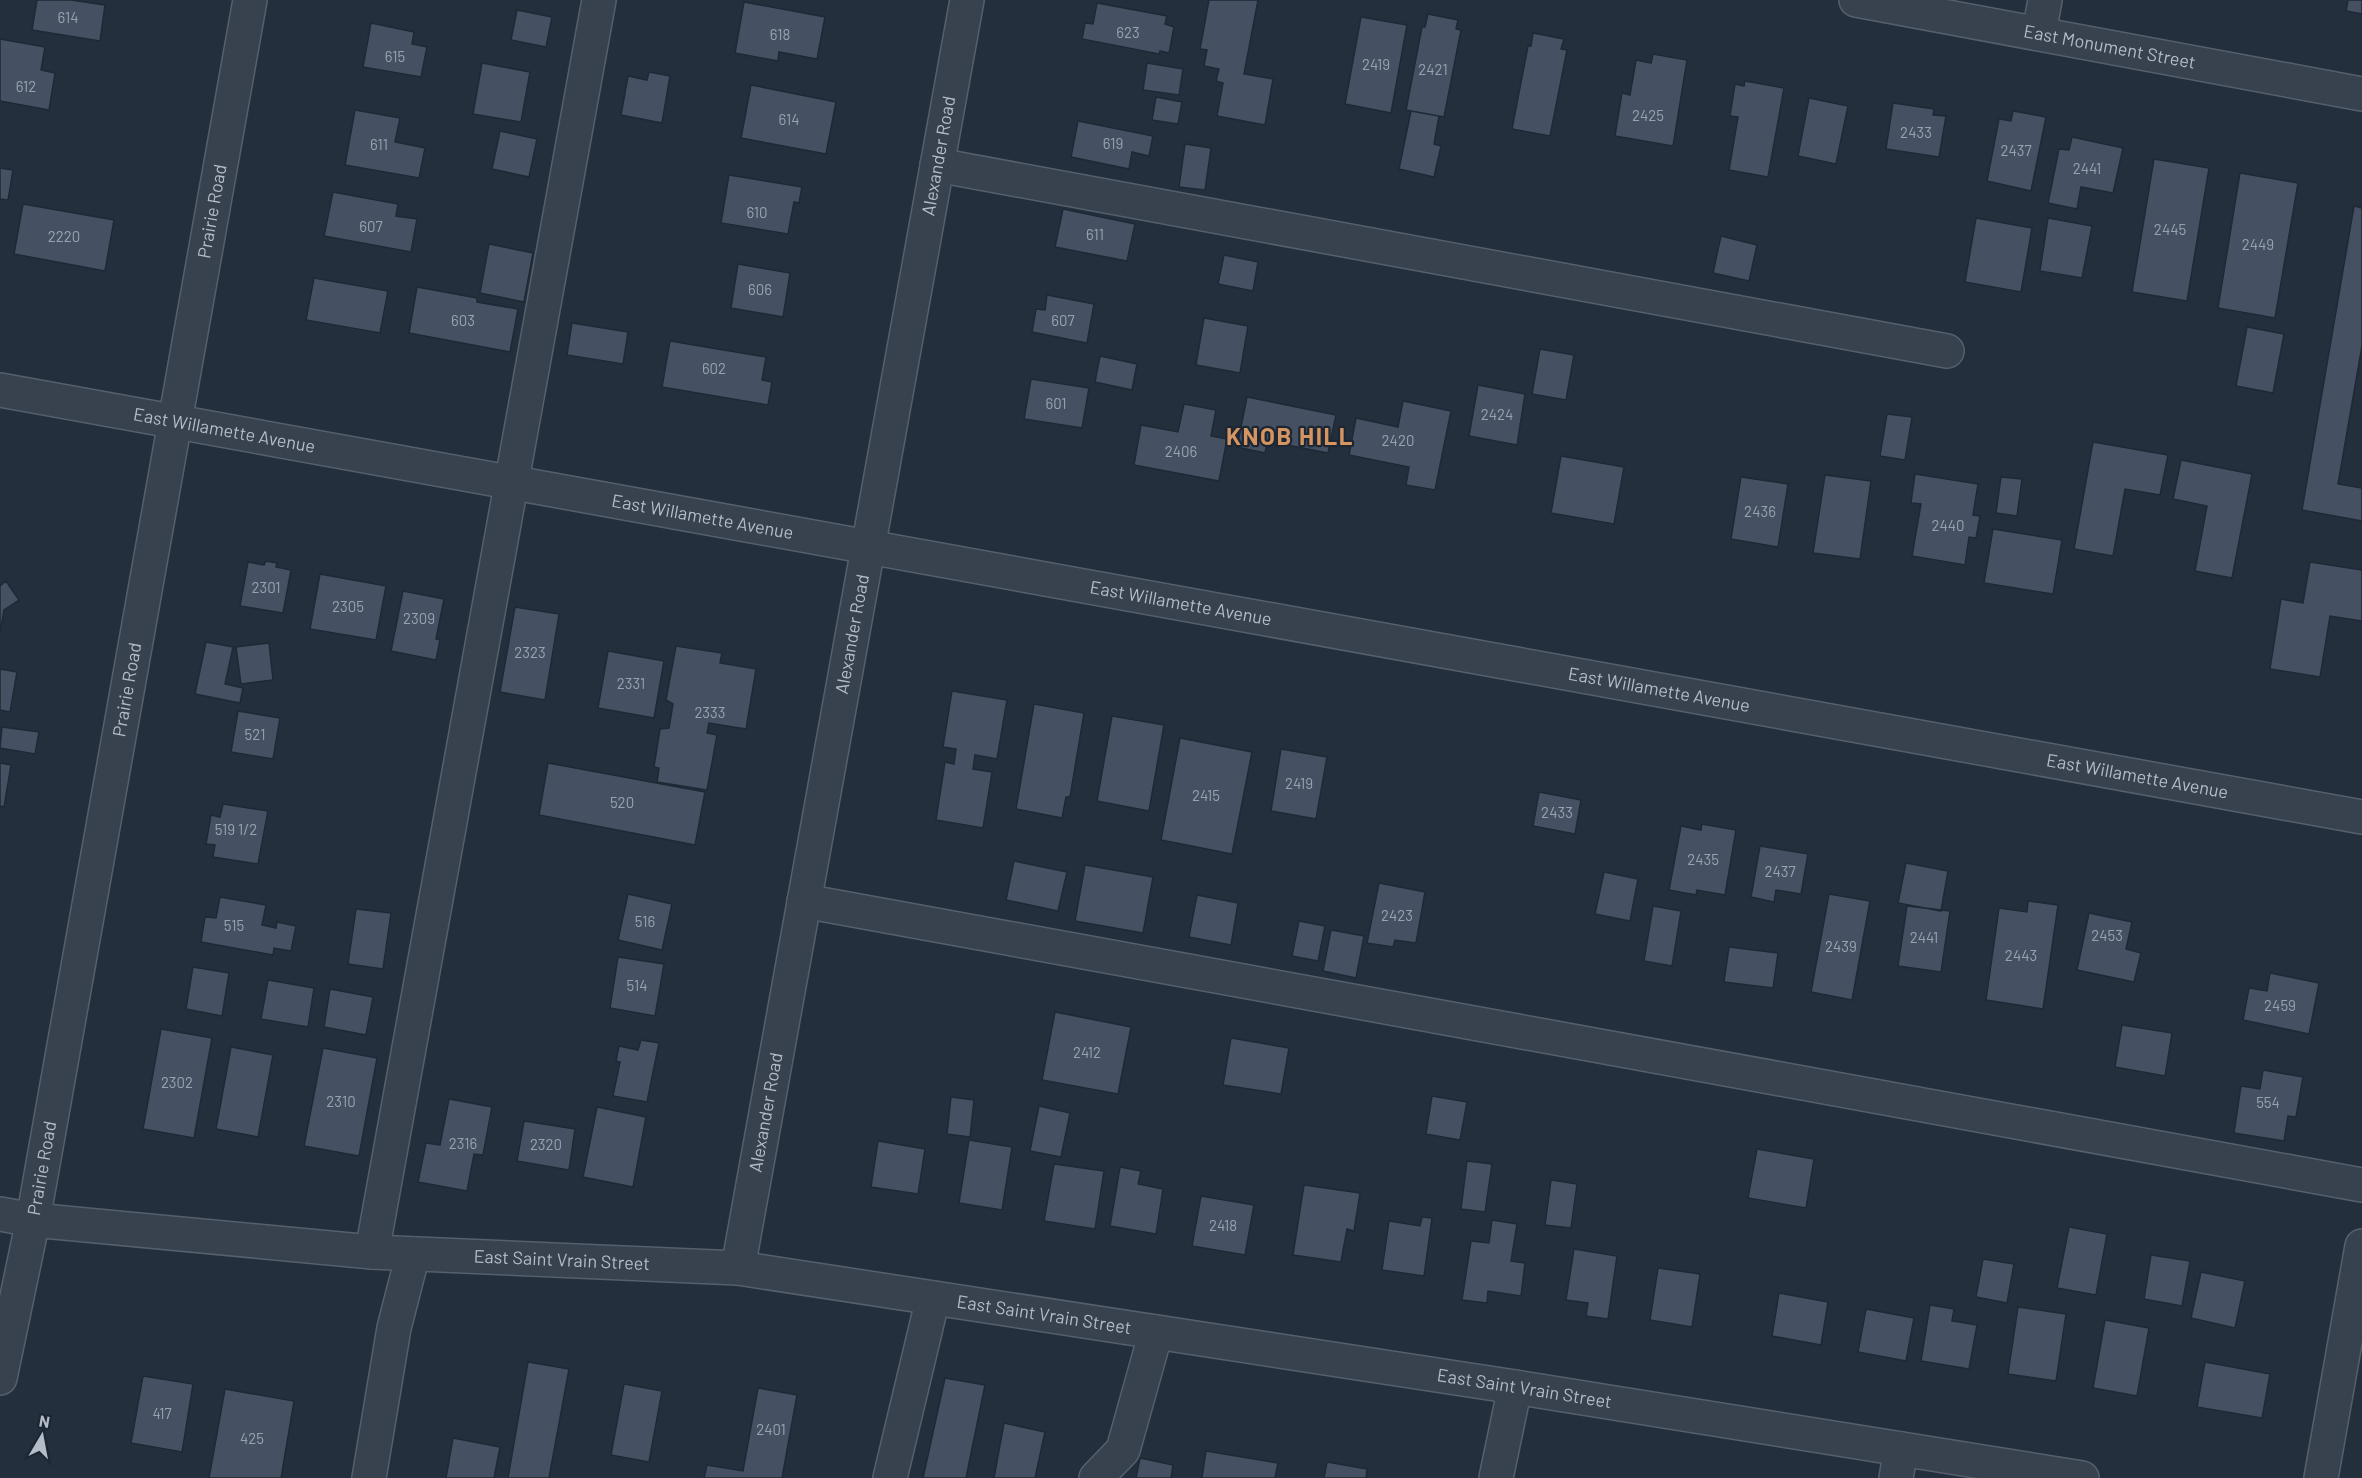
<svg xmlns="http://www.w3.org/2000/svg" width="2362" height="1478" font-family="Barlow,sans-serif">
  <rect width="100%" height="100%" fill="#242f3e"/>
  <path fill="#455162" stroke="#1f2835" stroke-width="1.5" d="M37,0H71L105,5L100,41L32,30Z
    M1209,0H1258L1244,74L1273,79L1265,125L1217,116L1223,83L1216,81L1219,69L1204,66L1207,50L1200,49Z
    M2348,0H2362V14L2346,11Z
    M744,2L825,17L817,59L779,52L778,61L735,53Z
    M1097,3L1167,16L1165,24L1174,27L1169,53L1160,51L1159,54L1082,39L1085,23L1093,24Z
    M517,10L552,17L546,47L511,40Z
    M1428,14L1458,20L1456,29L1461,30L1444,117L1406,110L1422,27H1425Z
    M1361,17L1407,25L1391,113L1345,104Z
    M371,23L414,32L412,44L427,47L421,77L363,67Z
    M1533,33L1564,39L1561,49L1567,50L1550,136L1512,129L1528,46H1531Z
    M0,39L45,47L41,70L55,73L49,110L0,101Z
    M1653,54L1687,60L1673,146L1615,136L1622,93L1630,95L1636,60L1651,63Z
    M482,63L530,72L521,122L473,114Z
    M1147,63L1183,69L1179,95L1143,90Z
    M649,72L670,76L662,123L621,115L628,76L647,80Z
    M1745,81L1784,88L1768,177L1729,170L1738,117L1730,116L1735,84L1744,86Z
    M751,85L836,102L826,154L741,138Z
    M1156,97L1182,102L1178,124L1152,120Z
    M1809,98L1848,106L1836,164L1798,156Z
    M1893,103L1934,109L1933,115L1946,116L1939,157L1886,149Z
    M355,110L400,118L395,142L425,148L419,178L345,165Z
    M1411,111L1439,116L1434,144L1441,146L1434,177L1399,169Z
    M2013,111L2046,117L2031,191L1987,181L1999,119L2011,121Z
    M1078,121L1153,136L1149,156L1132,152L1129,169L1071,157Z
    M500,131L537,139L529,177L492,169Z
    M2072,137L2123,148L2113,193L2081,187L2077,209L2048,203L2059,149L2069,150Z
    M1185,144L1211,148L1205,190L1179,187Z
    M2154,159L2209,168L2187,301L2132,292Z
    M0,168L13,170L8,200L0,199Z
    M2240,173L2298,183L2275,318L2218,308Z
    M729,175L802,187L799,203L794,202L788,234L721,223Z
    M333,192L398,204L396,216L417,219L411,252L324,236Z
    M23,204L114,220L105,271L14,254Z
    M2354,206L2362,208V346L2338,484L2362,488V521L2302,510Z
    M1063,209L1135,224L1127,261L1055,247Z
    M1976,218L2032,228L2021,292L1965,282Z
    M2048,218L2092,226L2082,278L2040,271Z
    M1721,236L1757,245L1749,281L1713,273Z
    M489,244L533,253L524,302L480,293Z
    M1224,255L1258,262L1253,291L1218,284Z
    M738,264L790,273L783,317L731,308Z
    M314,278L388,291L380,333L306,320Z
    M417,287L477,298V302L518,309L510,352L409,333Z
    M1047,295L1094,304L1087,343L1032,332L1036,309L1045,310Z
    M1204,318L1248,326L1240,373L1196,365Z
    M572,323L628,332L623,364L567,355Z
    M2247,327L2284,334L2273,393L2236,386Z
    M670,341L766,357L762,380L772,382L768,405L662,387Z
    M1540,349L1574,355L1566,400L1532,394Z
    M1100,356L1137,364L1132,390L1095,382Z
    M1031,379L1089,388L1082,428L1024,419Z
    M1478,385L1525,394L1517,445L1469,436Z
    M1247,397L1336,415L1328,453L1268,441L1265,453L1237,447Z
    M1403,401L1451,411L1435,490L1406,485L1409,467L1349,455L1356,418L1398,427Z
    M1184,404L1216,410L1211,436L1227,439L1219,481L1134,465L1141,425L1178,432Z
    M1887,414L1912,417L1905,460L1880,456Z
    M2093,442L2168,455L2160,495L2125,489L2113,556L2074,549Z
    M1561,456L1624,467L1614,524L1551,513Z
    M2181,460L2252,474L2232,578L2195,571L2207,506L2173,499Z
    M1915,474L1978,484L1973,515L1980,516L1976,538L1969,537L1965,565L1912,556L1921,504L1911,503Z
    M1825,475L1871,481L1860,559L1813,553Z
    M1741,477L1788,484L1778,547L1731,539Z
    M2001,477L2022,479L2017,516L1996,513Z
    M1993,529L2062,540L2053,594L1984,583Z
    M266,561L277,563L276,567L291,570L283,613L240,606L248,562L264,565Z
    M2310,562L2362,570V621L2330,616L2320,677L2270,669L2281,599L2303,603Z
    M320,574L386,586L376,640L310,629Z
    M6,581L19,600L4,610L0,634V586Z
    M403,591L444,599L436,639L440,640L436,660L391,651Z
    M515,607L559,614L545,700L500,692Z
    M206,642L233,647L225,684L243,688L240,703L195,694Z
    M269,643L273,680L241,684L236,647Z
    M676,646L722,653L720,663L756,669L746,729L709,723L707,733L717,735L707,790L657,782L659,768L654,767L660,729L669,728L673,704L666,700Z
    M608,651L664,661L654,718L598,708Z
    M0,669L17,672L10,712L0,710Z
    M952,691L1007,700L997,759L975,755L973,769L992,772L983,828L936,820L945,762L954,764L956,749L943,747Z
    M1034,704L1084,713L1070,797H1066L1062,818L1016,809Z
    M238,711L280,718L273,759L231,752Z
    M1112,716L1164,725L1149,811L1097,801Z
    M2,727L39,732L35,754L0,748Z
    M1180,738L1252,752L1232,854L1161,840Z
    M1281,749L1327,757L1316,819L1271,811Z
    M0,763L11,765L4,807L0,806Z
    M548,763L705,792L695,845L539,815Z
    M1539,792L1581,800L1575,834L1533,826Z
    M223,804L268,811L258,864L213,857L215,845L206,844L211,815L220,817Z
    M1702,824L1736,830L1725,895L1697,890L1696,895L1669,890L1681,826L1701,830Z
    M1760,846L1808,854L1801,894L1776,890L1774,902L1751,897Z
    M1014,861L1067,872L1058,911L1006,900Z
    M1906,863L1948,871L1941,911L1898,903Z
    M1085,865L1153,877L1143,933L1075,921Z
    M1604,872L1638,879L1630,921L1595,914Z
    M1379,883L1425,892L1416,943L1395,940L1393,947L1367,943Z
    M628,894L672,904L662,950L618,940Z
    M1829,894L1870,901L1852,1000L1811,992Z
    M1197,895L1238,903L1231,945L1189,937Z
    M220,897L266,905L262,925L276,928L277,922L296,926L291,951L274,948L273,955L201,942L205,917L216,918Z
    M2028,901L2058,905L2043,1009L1986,1000L1999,908L2027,912Z
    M1653,906L1681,911L1672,966L1644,961Z
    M1907,906L1950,911L1941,972L1898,966Z
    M356,909L391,913L383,969L348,964Z
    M2089,913L2132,922L2126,949L2141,953L2134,982L2077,970Z
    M1299,921L1325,926L1318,961L1292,956Z
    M1331,930L1364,936L1356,978L1323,971Z
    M1729,947L1778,953L1773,988L1724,982Z
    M618,957L664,964L655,1016L610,1008Z
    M193,967L229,973L222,1016L186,1009Z
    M2270,973L2319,983L2309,1034L2243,1020L2249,988L2267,991Z
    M268,980L314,988L308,1027L261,1019Z
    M330,989L373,997L366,1035L324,1027Z
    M1055,1012L1131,1027L1118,1094L1042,1080Z
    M2122,1025L2172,1033L2165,1076L2115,1067Z
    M161,1029L212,1038L194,1138L143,1129Z
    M1231,1038L1289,1048L1281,1094L1223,1085Z
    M641,1040L659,1043L647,1102L613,1096L620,1062L616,1061L619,1046L638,1050Z
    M231,1047L273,1055L258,1137L216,1129Z
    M323,1048L377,1058L359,1156L304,1146Z
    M2263,1070L2303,1077L2296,1117L2288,1116L2284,1141L2234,1133L2241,1086L2260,1089Z
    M1432,1096L1467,1102L1460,1140L1426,1134Z
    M951,1097L974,1100L970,1137L947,1134Z
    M449,1099L492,1107L483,1155L474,1154L467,1191L418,1182L426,1143L440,1145Z
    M1039,1106L1070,1113L1061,1157L1030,1151Z
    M597,1107L646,1117L633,1187L583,1177Z
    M524,1121L575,1129L569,1170L517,1161Z
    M969,1140L1012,1147L1002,1210L959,1203Z
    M878,1141L925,1149L918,1194L871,1187Z
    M1757,1149L1814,1159L1806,1208L1748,1198Z
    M1467,1161L1492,1164L1485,1212L1461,1209Z
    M1054,1164L1104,1171L1095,1229L1044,1221Z
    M1120,1167L1141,1171L1138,1184L1163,1189L1156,1234L1110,1226Z
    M1551,1180L1577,1184L1571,1228L1545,1225Z
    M1304,1185L1360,1193L1354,1231L1347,1229L1341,1262L1293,1255Z
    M1201,1196L1254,1205L1245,1255L1192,1246Z
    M1422,1217L1432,1218L1424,1276L1382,1270L1389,1221L1420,1226Z
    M1492,1220L1517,1224L1511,1261L1525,1263L1521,1296L1488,1291L1487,1303L1462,1300L1471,1241L1489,1243Z
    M2069,1227L2107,1234L2096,1295L2057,1288Z
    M1574,1249L1617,1256L1608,1319L1586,1316L1588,1303L1566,1300Z
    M2151,1255L2190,1261L2182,1306L2144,1299Z
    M1983,1259L2014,1264L2007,1303L1976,1297Z
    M1658,1268L1700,1274L1692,1327L1650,1320Z
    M2201,1272L2245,1281L2235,1328L2191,1318Z
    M1779,1293L1828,1302L1821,1345L1772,1336Z
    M1930,1305L1954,1309L1952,1321L1977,1325L1969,1369L1921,1361Z
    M2018,1307L2066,1314L2056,1381L2008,1374Z
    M1866,1309L1914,1318L1906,1361L1858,1352Z
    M2105,1320L2149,1328L2137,1396L2093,1388Z
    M528,1362L569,1369L549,1478H508Z
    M2205,1362L2270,1374L2262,1418L2197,1407Z
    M143,1376L193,1384L182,1452L131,1443Z
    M945,1378L985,1385L966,1478H923Z
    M624,1384L662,1391L649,1462L611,1455Z
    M758,1388L797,1395L782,1478H704L707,1465L743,1471Z
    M225,1389L294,1401L281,1478H209Z
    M1004,1423L1045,1432L1035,1478H994Z
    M453,1438L500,1447L494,1478H446Z
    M1206,1451L1278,1463L1275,1478H1202Z
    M1140,1458L1173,1465L1171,1478H1136Z
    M1327,1462L1367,1469L1366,1478H1324Z"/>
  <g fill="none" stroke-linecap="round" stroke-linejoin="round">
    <defs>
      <g id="minor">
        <path id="s1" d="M1856,0L2362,94"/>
        <path d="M2039,33L2045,0"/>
        <path d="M937,165L1947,351"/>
        <path id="s2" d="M0,390L2362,817"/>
        <path d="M804,901L2362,1185"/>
        <path id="s3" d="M0,1214L33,1220L372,1252L738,1268L1515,1387L2082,1478"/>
        <path d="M372,1252L599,0"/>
        <path id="s4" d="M738,1268L967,0"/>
        <path id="s5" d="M0,1378L33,1220L250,0"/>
        <path d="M369,1478L394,1328L413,1254"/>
        <path d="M890,1478L933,1298"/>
        <path d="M1096,1478L1123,1450L1156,1332"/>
        <path d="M1496,1478L1515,1387"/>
        <path d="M1896,1478L1901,1449"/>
        <path d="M2321,1478L2362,1246"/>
      </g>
    </defs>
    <use href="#minor" stroke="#565f6c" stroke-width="36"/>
    <use href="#minor" stroke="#38414e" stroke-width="33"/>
  </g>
  <g text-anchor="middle" stroke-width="4.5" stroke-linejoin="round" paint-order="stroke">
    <g font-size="15" fill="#98a1af">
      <text x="68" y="23">614</text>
      <text x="1128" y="38">623</text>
      <text x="780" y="40">618</text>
      <text x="395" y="62">615</text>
      <text x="1376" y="70">2419</text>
      <text x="1433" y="75">2421</text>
      <text x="26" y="92">612</text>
      <text x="1648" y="121">2425</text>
      <text x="789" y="125">614</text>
      <text x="1916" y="138">2433</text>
      <text x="1113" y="149">619</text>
      <text x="379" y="150">611</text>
      <text x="2016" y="156">2437</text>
      <text x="2087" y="174">2441</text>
      <text x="757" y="218">610</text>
      <text x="371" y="232">607</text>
      <text x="2170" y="235">2445</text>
      <text x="1095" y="240">611</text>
      <text x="64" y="242">2220</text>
      <text x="2258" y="250">2449</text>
      <text x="760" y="295">606</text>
      <text x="463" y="326">603</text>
      <text x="1063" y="326">607</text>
      <text x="714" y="374">602</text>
      <text x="1056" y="409">601</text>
      <text x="1497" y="420">2424</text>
      <text x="1398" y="446">2420</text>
      <text x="1181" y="457">2406</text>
      <text x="1760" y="517">2436</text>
      <text x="1948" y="531">2440</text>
      <text x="266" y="593">2301</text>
      <text x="348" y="612">2305</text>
      <text x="419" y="624">2309</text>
      <text x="530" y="658">2323</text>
      <text x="631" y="689">2331</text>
      <text x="710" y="718">2333</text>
      <text x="255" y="740">521</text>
      <text x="1299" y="789">2419</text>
      <text x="1206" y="801">2415</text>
      <text x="622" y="808">520</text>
      <text x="1557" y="818">2433</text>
      <text x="236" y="835">519 1/2</text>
      <text x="1703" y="865">2435</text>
      <text x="1780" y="877">2437</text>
      <text x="1397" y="921">2423</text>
      <text x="645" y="927">516</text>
      <text x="234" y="931">515</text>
      <text x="2107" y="941">2453</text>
      <text x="1924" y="943">2441</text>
      <text x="1841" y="952">2439</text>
      <text x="2021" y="961">2443</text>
      <text x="637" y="991">514</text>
      <text x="2280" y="1011">2459</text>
      <text x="1087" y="1058">2412</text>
      <text x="177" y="1088">2302</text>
      <text x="341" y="1107">2310</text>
      <text x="2268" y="1108">554</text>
      <text x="463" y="1149">2316</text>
      <text x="546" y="1150">2320</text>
      <text x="1223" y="1231">2418</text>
      <text x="162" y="1419">417</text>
      <text x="771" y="1435">2401</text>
      <text x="252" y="1444">425</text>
    </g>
    <g font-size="18" fill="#b4bcc9" stroke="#1d2633">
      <text dy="6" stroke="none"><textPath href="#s1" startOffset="258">East Monument Street</textPath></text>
      <text dy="6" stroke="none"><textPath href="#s4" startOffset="1130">Alexander Road</textPath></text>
      <text dy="6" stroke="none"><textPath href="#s5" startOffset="1186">Prairie Road</textPath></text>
      <text dy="6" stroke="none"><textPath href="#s2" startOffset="228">East Willamette Avenue</textPath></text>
      <text dy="6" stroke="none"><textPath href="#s2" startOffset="714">East Willamette Avenue</textPath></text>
      <text dy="6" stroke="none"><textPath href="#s2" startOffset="1200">East Willamette Avenue</textPath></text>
      <text dy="6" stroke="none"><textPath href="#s4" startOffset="644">Alexander Road</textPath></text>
      <text dy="6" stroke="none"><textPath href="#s5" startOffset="700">Prairie Road</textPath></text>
      <text dy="6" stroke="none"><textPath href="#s2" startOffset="1686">East Willamette Avenue</textPath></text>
      <text dy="6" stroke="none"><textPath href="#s2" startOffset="2172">East Willamette Avenue</textPath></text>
      <text dy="6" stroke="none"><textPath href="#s4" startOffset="158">Alexander Road</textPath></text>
      <text dy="6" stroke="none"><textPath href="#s5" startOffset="214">Prairie Road</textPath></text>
      <text dy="6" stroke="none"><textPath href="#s3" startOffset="564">East Saint Vrain Street</textPath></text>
      <text dy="6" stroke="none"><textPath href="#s3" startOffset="1050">East Saint Vrain Street</textPath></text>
      <text dy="6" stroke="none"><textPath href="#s3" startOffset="1536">East Saint Vrain Street</textPath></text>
    </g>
    <g font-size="24" font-weight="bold" letter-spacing="1.5" fill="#d59563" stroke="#1d2633">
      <text x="1290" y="445">KNOB HILL</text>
    </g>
  </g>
  <g transform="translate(42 1436) rotate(10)" stroke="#1d2633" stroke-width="4.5" paint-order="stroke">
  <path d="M0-4.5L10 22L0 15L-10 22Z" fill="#b4bcc9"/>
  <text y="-9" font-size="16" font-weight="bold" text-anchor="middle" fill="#b4bcc9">N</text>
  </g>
</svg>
